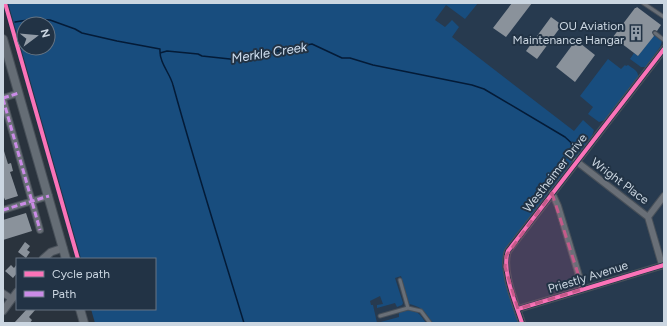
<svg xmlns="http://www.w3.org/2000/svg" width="667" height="326" font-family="Figtree,sans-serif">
  <rect width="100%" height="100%" fill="#2a333d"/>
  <path fill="#273a4f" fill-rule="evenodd" d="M3,3H664V323H95L155,309V259H77ZM24,24H48V48H24Z"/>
  <path fill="#184d7e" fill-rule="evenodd" d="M5,3H478L465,19L446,5L435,20L445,27L452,20L459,27L452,37L574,131L583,120L594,130L592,136L507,247L503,255L502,267L519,323H433C425,312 423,307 409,304L401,276L395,278L403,303L402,305L397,307L395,303L377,308V305L383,304L380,296L370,301L371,305H373L377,323L399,317V312C414,308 418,311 426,323H95L91,309H155V259H78ZM24,24H48V48H24Z
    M654,35L662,41L660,47L646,67H641L630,59L634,53L638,56Z
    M608,59L621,69L625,65L626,66L628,65C632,68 639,71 638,77L605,120L599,122L588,114L593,107L580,96Z"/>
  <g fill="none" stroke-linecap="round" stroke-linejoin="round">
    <path stroke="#041b37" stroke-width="1.5" d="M15,22L34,19L50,20L75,29L82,33L117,41L160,49C159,63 170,73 173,85C195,165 220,244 244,323
      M160,53L167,51L198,54L202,56L230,59L233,60L312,44L342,58H350L373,65L472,85L484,89L565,137L580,151"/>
  </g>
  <path fill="#8a929b" d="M512,3H532L506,37L493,28Z
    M637,7L661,25L657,31L654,30L652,32L654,36L638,56L613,37L635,8H636Z
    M551,17L562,25L537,59L526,51Z
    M576,40L595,55L575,82L556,67Z
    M4,151L8,164L11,163L13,171L10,172L18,196L5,200L3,195V152Z
    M26,213L32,231L3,240V220Z
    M25,242L30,246L27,250L30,252L26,258L18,252Z
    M17,264V273L13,278L5,271L11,265L14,268Z
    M27,309H36L29,317L32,320L30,323H14Z"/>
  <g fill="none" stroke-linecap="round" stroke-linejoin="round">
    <defs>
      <path id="service" d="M643,3L664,17
        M655,33L664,40
        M400,280L408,308
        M380,316L408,308L421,311L430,323"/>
      <path id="minor" d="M3,98L19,93
        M3,99L40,230
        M576,161L648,217L662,265
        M552,193L558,206L583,289
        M3,210L49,196
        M648,217L664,196
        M3,293L12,299
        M518,309L664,265
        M522,323C516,304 501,270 508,251L664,49"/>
      <path id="tertiary" d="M43,259L51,252L63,248
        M3,311L17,292"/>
      <path id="secondary" d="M3,39L66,259
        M80,309L84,323"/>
    </defs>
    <use href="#service" stroke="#485059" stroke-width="5"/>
    <use href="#minor" stroke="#485059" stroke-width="8"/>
    <use href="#tertiary" stroke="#485059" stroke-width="9"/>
    <use href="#secondary" stroke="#485059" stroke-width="10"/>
    <use href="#service" stroke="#696f77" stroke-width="3"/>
    <use href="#minor" stroke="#696f77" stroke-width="6"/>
    <use href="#tertiary" stroke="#696f77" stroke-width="7"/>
    <use href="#secondary" stroke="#656d75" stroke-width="8"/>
    <path stroke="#ca8be6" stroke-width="3" stroke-dasharray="6 3" stroke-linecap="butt" d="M3,98L19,93
      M3,99L40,230
      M3,210L49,196"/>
    <defs>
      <path id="cycleway" d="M5,3L78,259
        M518,309L664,265
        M522,323C516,304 501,270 508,251L664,49"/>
    </defs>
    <use href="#cycleway" stroke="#223345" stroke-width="6"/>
    <use href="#cycleway" stroke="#fb73b8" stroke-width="4"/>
  </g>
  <path fill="#c55a8a" fill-opacity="0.2" stroke="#c55a8a" stroke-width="3" stroke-dasharray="8 5" stroke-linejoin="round" d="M552,193L583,289L518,309L505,267L506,256Z"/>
  <defs>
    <symbol id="building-bare" viewBox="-9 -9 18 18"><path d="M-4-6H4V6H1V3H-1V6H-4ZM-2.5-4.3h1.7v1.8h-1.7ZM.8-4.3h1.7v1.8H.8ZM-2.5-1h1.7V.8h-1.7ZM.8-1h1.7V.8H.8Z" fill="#939da8" stroke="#223345" stroke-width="2.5" paint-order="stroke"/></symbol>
  </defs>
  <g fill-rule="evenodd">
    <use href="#building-bare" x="625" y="22" width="22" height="22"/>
  </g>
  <g text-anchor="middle" stroke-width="4" stroke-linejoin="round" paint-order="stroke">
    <g font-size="12" fill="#cbd6e1" stroke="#223345" text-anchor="end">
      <text x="624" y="30">OU Aviation<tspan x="624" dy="14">Maintenance Hangar</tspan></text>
    </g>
    <g font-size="12" fill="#cbd6e1" stroke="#223345">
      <text transform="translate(555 173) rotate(-52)" y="4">Westheimer Drive</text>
      <text transform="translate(620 181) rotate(37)" y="4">Wright Place</text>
      <text transform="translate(588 277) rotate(-17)" y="4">Priestly Avenue</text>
    </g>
    <g font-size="13" font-style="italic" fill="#d1e0f1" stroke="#223345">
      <text transform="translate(269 52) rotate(-9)" y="5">Merkle Creek</text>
    </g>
  </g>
  <rect width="667" height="326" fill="none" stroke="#cbd6e1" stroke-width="8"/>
  <rect x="16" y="258" width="140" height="52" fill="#223345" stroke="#667483"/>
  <rect x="24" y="271" width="20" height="6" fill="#fb73b8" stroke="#667483"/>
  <text x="52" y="278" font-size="12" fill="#cbd6e1">Cycle path</text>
  <rect x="24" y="291" width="20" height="6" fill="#ca8be6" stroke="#667483"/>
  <text x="52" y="298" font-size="12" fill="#cbd6e1">Path</text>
  <g transform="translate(36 36) rotate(74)"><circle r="19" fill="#223345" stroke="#667483"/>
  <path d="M0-3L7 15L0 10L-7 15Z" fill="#939da8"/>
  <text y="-6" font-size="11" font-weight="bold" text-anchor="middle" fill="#cbd6e1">N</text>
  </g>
</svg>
